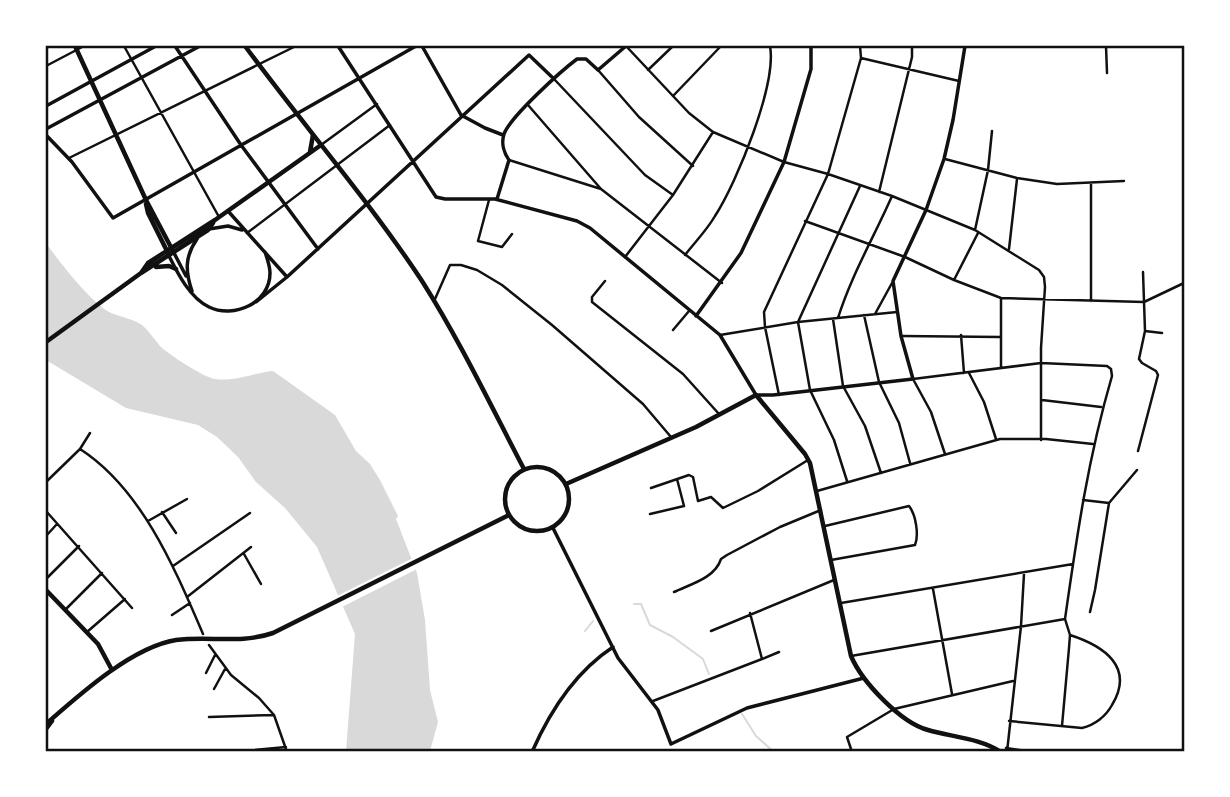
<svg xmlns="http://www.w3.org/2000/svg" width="1230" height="797" font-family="Overpass,sans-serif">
  <rect width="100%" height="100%" fill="#fff"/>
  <path fill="#d9d9d9" d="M46,243C62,265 81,290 103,308C112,316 130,317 142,325C149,331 154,339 160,346C168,354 203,377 215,379C236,382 253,373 273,371L335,415L356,451L370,464L380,480L398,516L396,519L417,573L425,620L430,690L438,722L430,751H346L355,634L317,547L285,508L256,482L238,457L217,437L198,425L126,408L46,360Z"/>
  <path fill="#fff" d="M415,557L419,568L340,608L335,597Z"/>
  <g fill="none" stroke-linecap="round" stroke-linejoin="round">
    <path stroke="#d9d9d9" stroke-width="2" d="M634,604H641L650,625L673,637L703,659L709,674
      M585,631L593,621
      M742,714L756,736L774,752"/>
    <path stroke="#111" stroke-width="2.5" d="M124,46L219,217
      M626,46L689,113L713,132L784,162L828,174L892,196L975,230L1039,270L1044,277L1045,287L1041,348V440
      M1106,46L1107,73
      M861,58L959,81
      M46,66L84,46
      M598,70L639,117L693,166
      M648,70L673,46
      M554,79L645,175L673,195
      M673,96L721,46
      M528,105L601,189L722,283
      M321,145L377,104
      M69,158L296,46
      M945,159L1017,178L1057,184L1124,181
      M509,160L601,189
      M879,192L912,57V46
      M489,200L478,241L502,247L512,234
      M805,221L905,257L954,280L1001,298L1144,302L1184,283
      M975,230L988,170L992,131
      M247,233L390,125
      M1009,249L1017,179
      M685,255C695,242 707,230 715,216C737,182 777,84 770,46
      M625,257L673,195L713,132
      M954,280L978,233
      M605,281L592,297V302L683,374L719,414
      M1001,298V368
      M435,299L450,265H461L477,270L502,285L552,325L643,404L671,437
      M1091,301V183
      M875,314L892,283
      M864,315L879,382L899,423L910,463
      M838,318C851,276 874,237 892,196
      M833,319L843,386L865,426L881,473
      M673,330L689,311
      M1145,331L1162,333
      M720,335L798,322L897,312
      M961,335L964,373
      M902,336L1000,337
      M969,373L984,402L996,439
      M779,395L765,327L764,312L828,174L861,58L860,46
      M1042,400L1101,407
      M80,449C142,489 175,569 203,634
      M1138,451L1158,375L1156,371L1142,363L1139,359L1145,331L1143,272
      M945,454L931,412L913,379L1041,363L1107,366L1111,369L1112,376C1088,458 1077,535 1065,619L1070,635L1069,648L1062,726
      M847,481L834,440L810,390L798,322L860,186
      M46,482L80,449L90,433
      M651,488L689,475L693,477L698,501L711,497L723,508L758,491L808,460
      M817,491L1000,439H1046L1093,444
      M1083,500L1109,503
      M46,511L132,608
      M162,512L176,533
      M650,514L684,506L677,479
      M148,521L187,499
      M825,526L909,506C916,515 919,535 915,545L831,560
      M46,536L57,524
      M244,554L261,584
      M173,566L250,513
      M46,579L79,546
      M933,589L952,694
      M674,592C691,584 715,578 721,559L727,555L780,527L821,510
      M187,597L251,547
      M841,603L1073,564
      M65,610L102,573
      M1090,612L1095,590L1109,503L1137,470
      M172,615L190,603
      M711,631L834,580
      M87,632L125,599
      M209,645L231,675L259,698L274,715L287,752
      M851,656L1065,619
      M762,659L779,652
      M206,673L215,655
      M214,689L225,669
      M653,701L762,659L750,613
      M209,717L274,715
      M1009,721L1082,728C1095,725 1106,716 1112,705C1135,667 1104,646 1070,635
      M1006,748L1034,752
      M234,752L286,747
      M852,752L847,737L894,709L1013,681
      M1007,752L1021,626L1024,574"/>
    <path stroke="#111" stroke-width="3.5" d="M175,46L241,145L318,249
      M338,46L436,197L445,199H495L577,221L590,228L720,335L756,395H773L913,379L901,336L893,281L926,210L944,159L953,120L965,46
      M422,46L461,115
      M46,106L156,46
      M461,115L485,128L503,135
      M46,129L200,46
      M46,135L72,162L113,218L416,46
      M497,199L509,160C504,153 501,143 504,134C510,117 561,71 577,59H586L598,70L626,46
      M228,211L287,277
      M209,229L228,226L242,230
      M174,253L186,276
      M169,256C178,274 190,298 209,307C234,319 270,303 270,273C270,266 267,258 265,252
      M192,291C185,271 185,256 197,239
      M256,302L287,277L529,55L554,79
      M696,316L741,253L784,162L811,69V46
      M553,528L618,658L658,710L671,744L747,708L864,678
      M532,752C550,711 575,672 613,647"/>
    <path stroke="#111" stroke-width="4.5" d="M75,46L146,200L174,253
      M310,152L313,135
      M146,204L148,213L168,253
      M156,267L169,266L176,269
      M141,273L148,263L215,220L321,145
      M46,342L141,273L208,230L213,223
      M566,484L696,427L756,395L805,454L810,463L851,656C862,682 901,723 928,730C951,737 980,738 1001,752"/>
    <path stroke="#111" stroke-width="4.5" d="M245,46C303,125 368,199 422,281C460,341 491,406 524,469
      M505 499a32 32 0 1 1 64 0a32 32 0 1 1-64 0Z
      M46,590L98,644L112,670
      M46,724C79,695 132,647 176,640C209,636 241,644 273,633L509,515
      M46,729L52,721"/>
  </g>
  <rect width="1230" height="797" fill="none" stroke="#ffffff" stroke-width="94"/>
  <rect x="47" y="47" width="1136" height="703" fill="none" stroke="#111" stroke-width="2.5"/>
</svg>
